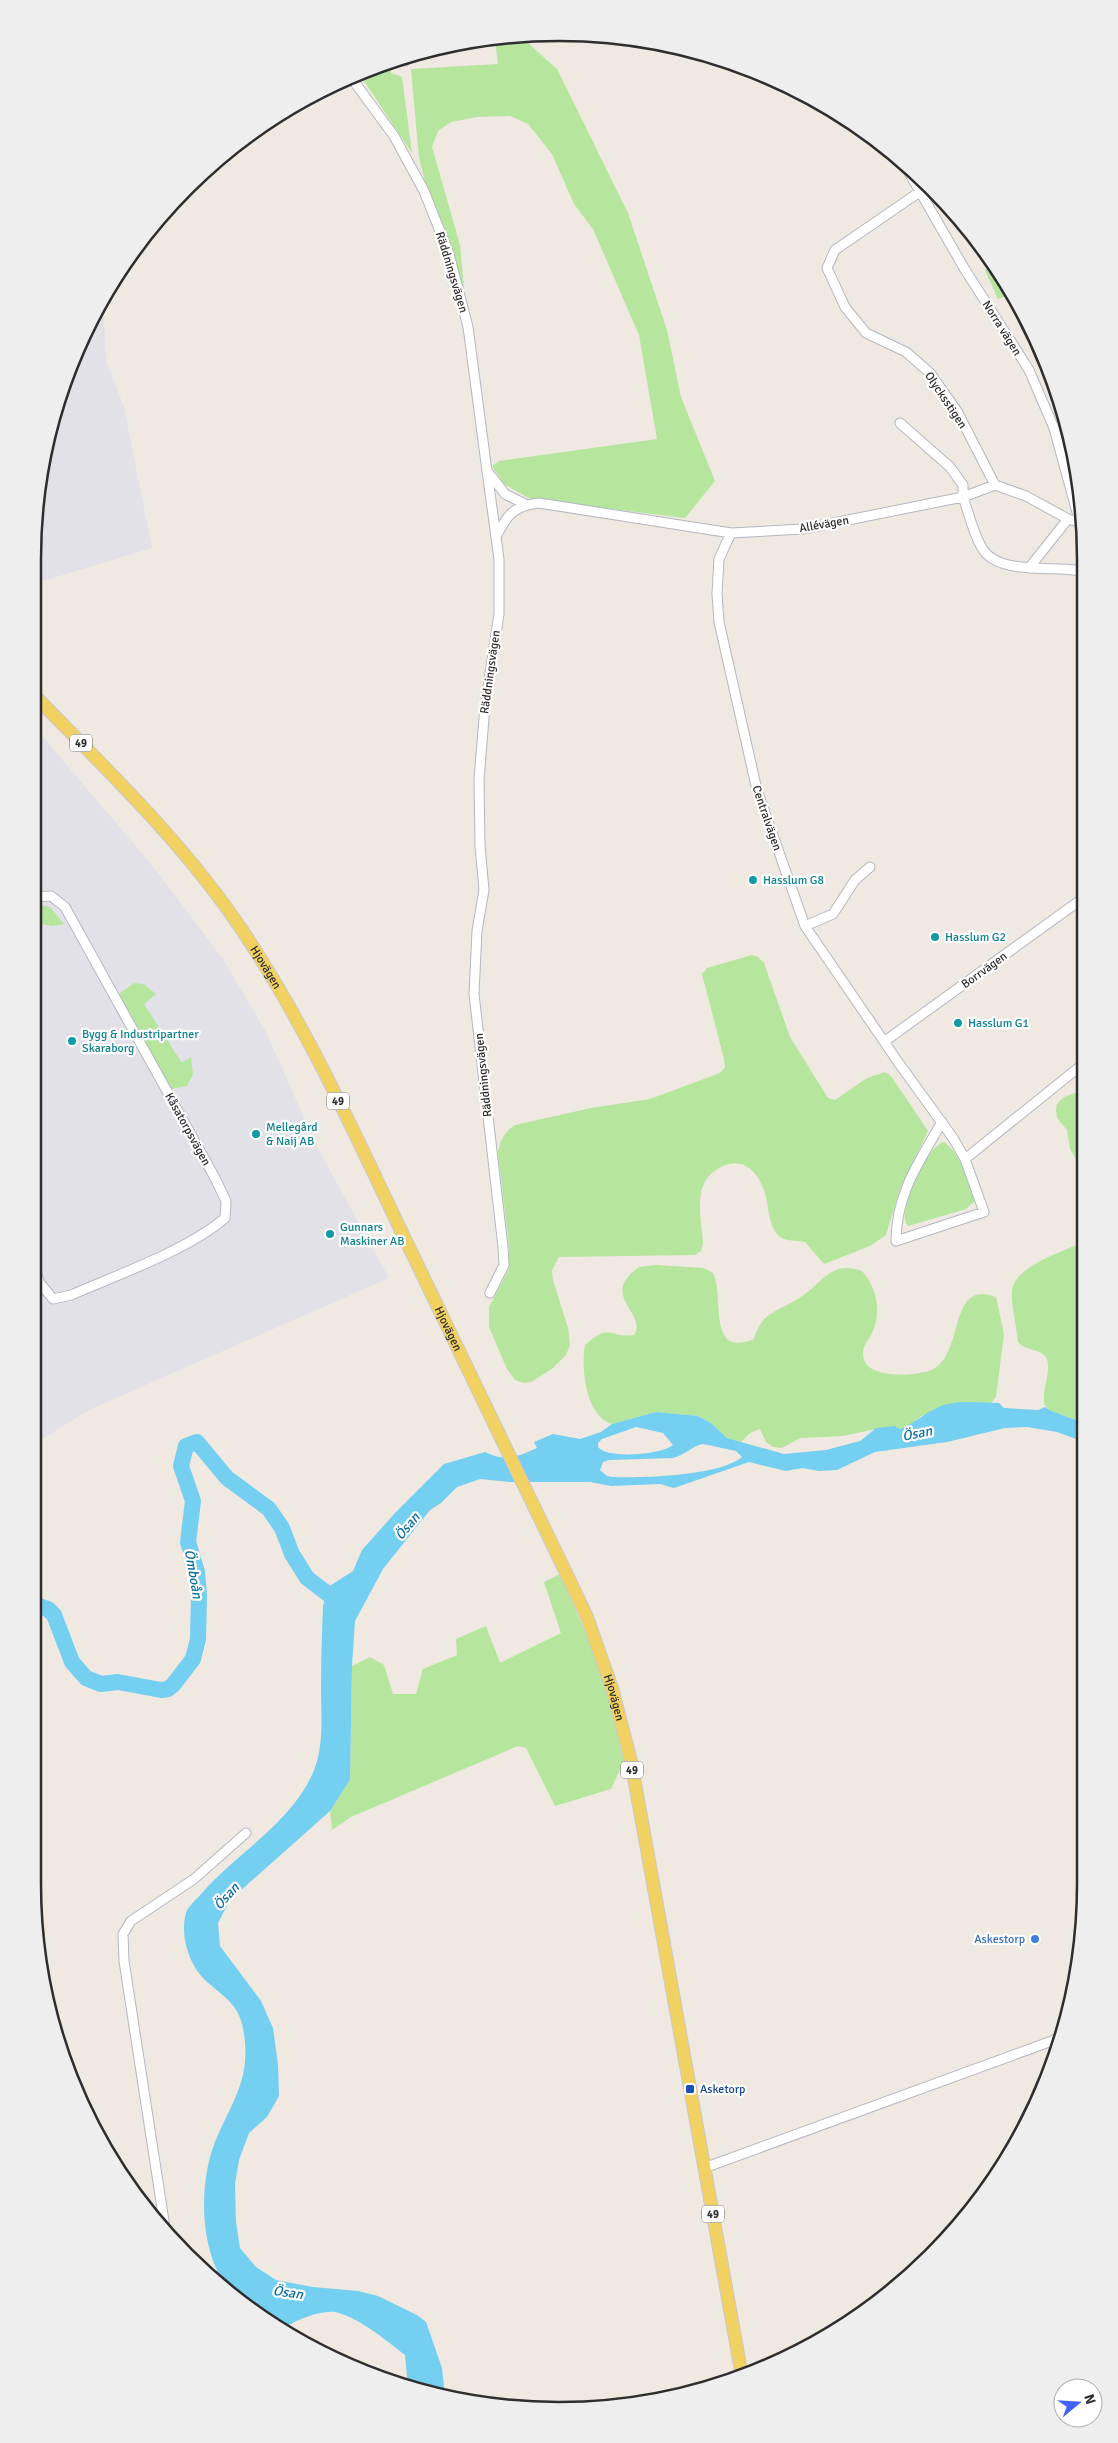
<svg xmlns="http://www.w3.org/2000/svg" width="1118" height="2443" font-family="Signika,sans-serif">
  <rect width="100%" height="100%" fill="#efe9e1"/>
  <path fill="#e3e1e8" d="M103,301L106,360L124,407L152,548L33,584V559L43,457L72,358Z
    M33,725L155,869L223,959L266,1032L316,1145L389,1278L89,1410L33,1445Z"/>
  <path fill="#b6e59e" d="M520,36L557,69L628,213L667,330L681,397L715,481L685,518L530,499L504,484L492,466L499,461L657,439L639,335L593,229L574,204L552,154L528,124L510,116L477,117L451,122L438,131L432,147L460,245L465,300L427,190L419,157L411,69L498,64L495,39Z
    M390,63L391,73L402,77L412,153L358,72Z
    M992,264L1009,295L998,299L985,270Z
    M37,904L50,907L64,924L52,926L37,923L36,920L42,918L37,907L33,908V905Z
    M752,955L758,957L764,963L790,1037L828,1098L835,1100L867,1078L885,1072L891,1076L928,1131L899,1192L886,1235L870,1246L824,1264L805,1242C797,1240 786,1242 779,1236C768,1225 769,1207 765,1193C756,1165 735,1153 711,1174C693,1190 702,1222 703,1243L701,1251L695,1255L559,1257L552,1270L553,1280L568,1328L570,1345L566,1355L553,1368L531,1382L524,1383L515,1380L507,1369L489,1327V1307L509,1269V1246L498,1153C500,1140 504,1132 515,1125L591,1108L650,1099L720,1073L725,1067L724,1059L702,974L707,968Z
    M134,983L144,984L156,994L144,1004L182,1063L191,1057L193,1074L187,1086L171,1089L119,994Z
    M1083,1090V1171L1070,1149L1067,1130L1057,1118L1056,1110L1057,1104L1064,1097Z
    M944,1142C961,1154 969,1182 975,1201L966,1209L908,1226C894,1212 928,1144 944,1142Z
    M1083,1242L1084,1423L1049,1410L1045,1406C1040,1392 1054,1366 1045,1356C1038,1348 1025,1351 1018,1342C1017,1326 1011,1308 1012,1291C1013,1267 1064,1251 1083,1242Z
    M655,1265L704,1268L713,1273C725,1295 706,1359 754,1339C762,1312 776,1312 798,1299C822,1285 829,1259 862,1271C878,1289 882,1314 871,1335C868,1341 863,1346 863,1353C862,1379 907,1376 925,1372C968,1364 944,1277 996,1297L1004,1334L996,1397L991,1403L957,1404L921,1416L913,1424L899,1429L885,1427L843,1436L800,1438L782,1448L773,1447L766,1442L760,1429L750,1433L741,1442L727,1438L711,1423L698,1416L656,1412L612,1424C585,1416 581,1367 585,1345C612,1321 609,1339 634,1335C648,1313 598,1296 639,1267Z
    M560,1574L587,1636L605,1686L624,1761L611,1789L555,1806L526,1748L518,1746L351,1817L332,1830L330,1811L350,1780L352,1666L370,1657L384,1665L393,1694H416L423,1669L457,1655L456,1639L486,1626L500,1663L561,1633L544,1582Z"/>
  <path fill="#75cff0" fill-rule="evenodd" d="M999,1403L1004,1408L1038,1410L1045,1407L1049,1410L1084,1423V1442L1057,1432L1027,1427L1005,1428L947,1442L875,1452L837,1470L819,1471L802,1468L786,1471L749,1462L674,1488L660,1484L611,1486L590,1482H510L480,1479L457,1487L441,1503L430,1510L383,1569L355,1621L352,1666L350,1780L330,1811L230,1900L218,1923L220,1946L261,2001L273,2028L278,2065L279,2096L267,2117L249,2133L239,2160L235,2184L236,2222L240,2248L256,2267L276,2280L313,2287L358,2291L378,2296L417,2315L426,2322L442,2368L445,2397L408,2387L405,2355C387,2341 362,2320 339,2313C325,2308 299,2319 287,2326C266,2317 247,2308 231,2291C199,2257 198,2184 215,2142C231,2103 251,2080 244,2034C240,2003 224,1998 204,1979C188,1963 180,1934 186,1913C188,1906 197,1899 202,1893C236,1854 288,1825 311,1777C325,1750 321,1715 321,1686C321,1659 322,1632 323,1606L328,1587L353,1571L362,1550L395,1513L444,1464L485,1452C505,1462 517,1457 537,1448L534,1442L553,1434L580,1439L601,1432L612,1424L656,1412L698,1416L711,1423L727,1438L784,1454L826,1450L860,1441L876,1428L895,1426L899,1429C914,1424 923,1414 937,1408C954,1399 980,1403 999,1403ZM636,1427L663,1433L673,1445C661,1455 607,1459 598,1447V1443L602,1439ZM703,1444L736,1451L742,1457C720,1476 642,1478 613,1477L607,1476L600,1470L603,1462L609,1460L673,1458C685,1455 692,1446 703,1444Z"/>
  <g fill="none" stroke-linecap="round" stroke-linejoin="round">
    <path stroke="#75cff0" stroke-width="16" d="M33,1604L48,1609L54,1615L72,1662L86,1678L101,1684L118,1682L161,1690L168,1689L173,1685L193,1659L198,1639L199,1596L197,1572L188,1542L193,1501L181,1466L186,1446L197,1442L227,1478L269,1509L282,1528L292,1554L307,1578L341,1604"/>
    <defs>
      <path id="minor" d="M405,58V61
        M350,76L394,136L424,191L449,254L468,327L487,471L499,559V614L485,706L479,779L480,846L484,890L477,931L474,994L503,1247L504,1265L490,1293
        M907,169L964,268L1029,370L1054,428L1081,527
        M921,191L835,250L827,268L845,307L866,333L906,352L930,373L957,411L995,485
        M900,423L950,467L963,485V497L995,485L1026,496L1068,519L1079,522
        M488,472L505,494L525,504
        M731,533L719,559L717,594L719,622L757,790L805,926L898,1062L953,1138L965,1159L984,1212L896,1241C896,1194 919,1162 942,1122
        M496,537C507,515 513,506 539,503L731,533L803,529L963,497C969,514 973,533 982,548C998,576 1054,565 1081,571
        M1029,568L1068,519
        M805,926L833,914L855,880L870,867
        M885,1041L1082,899
        M965,1159L1083,1064
        M33,1266L40,1283L53,1299L71,1295C117,1275 188,1250 225,1218L226,1201L215,1178L65,907L51,896L33,897
        M1053,2040L1055,2054
        M704,2168L1060,2038
        M166,2234L124,1961L123,1934L131,1921L194,1879L246,1833"/>
      <g id="primary">
        <path id="s1" d="M33,694C106,769 183,842 242,930C308,1028 356,1137 407,1243C467,1368 528,1492 587,1617L612,1688L631,1761L742,2376"/>
      </g>
    </defs>
    <use href="#minor" stroke="#b4b7c1" stroke-width="11"/>
    <use href="#primary" stroke="#c9c9c9" stroke-width="14"/>
    <use href="#minor" stroke="#fff" stroke-width="9"/>
    <use href="#primary" stroke="#f2d163" stroke-width="12"/>
  </g>
  <g fill="#0f9aa8" stroke="#fff" stroke-width="2">
    <circle cx="753" cy="880" r="5"/>
    <circle cx="935" cy="937" r="5"/>
    <circle cx="958" cy="1023" r="5"/>
    <circle cx="72" cy="1041" r="5"/>
    <circle cx="256" cy="1134" r="5"/>
    <circle cx="330" cy="1234" r="5"/>
  </g>
  <circle fill="#3f7fe0" stroke="#fff" stroke-width="2" cx="1035" cy="1939" r="5"/>
  <rect fill="#1a4fb4" stroke="#fff" stroke-width="2" x="685" y="2084" width="10" height="10" rx="2.5"/>
  <g text-anchor="middle" stroke-width="4.5" stroke-linejoin="round" paint-order="stroke">
    <g fill="#fff" stroke="#6d6d6d" stroke-width="1">
      <rect x="70" y="734.5" width="22" height="17" rx="4"/>
      <rect x="327" y="1092.5" width="22" height="17" rx="4"/>
      <rect x="621" y="1761.5" width="22" height="17" rx="4"/>
      <rect x="702" y="2205.5" width="22" height="17" rx="4"/>
    </g>
    <g font-size="11" font-weight="bold" fill="#2e2e2e">
      <text x="81" y="747">49</text>
      <text x="338" y="1105">49</text>
      <text x="632" y="1774">49</text>
      <text x="713" y="2218">49</text>
    </g>
    <g font-size="12" fill="#2e2e2e" stroke="#fff">
      <text transform="translate(452 272) rotate(73)" y="4">Räddningsvägen</text>
      <text transform="translate(1002 328) rotate(58)" y="4">Norra vägen</text>
      <text transform="translate(946 400) rotate(56)" y="4">Olycksstigen</text>
      <text transform="translate(824 524) rotate(-10)" y="4">Allévägen</text>
      <text transform="translate(490 672) rotate(-82)" y="4">Räddningsvägen</text>
      <text transform="translate(767 818) rotate(71)" y="4">Centralvägen</text>
      <text dy="4" stroke="none"><textPath href="#s1" startOffset="360">Hjovägen</textPath></text>
      <text transform="translate(984 970) rotate(-36)" y="4">Borrvägen</text>
      <text transform="translate(483 1075) rotate(-96)" y="4">Räddningsvägen</text>
      <text transform="translate(188 1129) rotate(61)" y="4">Kåsatorpsvägen</text>
      <text dy="4" stroke="none"><textPath href="#s1" startOffset="765">Hjovägen</textPath></text>
      <text dy="4" stroke="none"><textPath href="#s1" startOffset="1170">Hjovägen</textPath></text>
    </g>
    <g font-size="12" fill="#0d838f" stroke="#fff" text-anchor="start">
      <text x="763" y="884">Hasslum G8</text>
      <text x="945" y="941">Hasslum G2</text>
      <text x="968" y="1027">Hasslum G1</text>
      <text x="82" y="1038">Bygg &amp; Industripartner<tspan x="82" dy="14">Skaraborg</tspan></text>
      <text x="266" y="1131">Mellegård<tspan x="266" dy="14">&amp; Naij AB</tspan></text>
      <text x="340" y="1231">Gunnars<tspan x="340" dy="14">Maskiner AB</tspan></text>
    </g>
    <g font-size="12" fill="#366cbe" stroke="#fff" text-anchor="end">
      <text x="1025" y="1943">Askestorp</text>
    </g>
    <g font-size="12" fill="#164399" stroke="#fff" text-anchor="start">
      <text x="700" y="2093">Asketorp</text>
    </g>
    <g font-size="14" font-style="italic" fill="#0d6fa3" stroke="#fff">
      <text transform="translate(917 1433) rotate(-11)" y="5">Ösan</text>
      <text transform="translate(407 1526) rotate(-50)" y="5">Ösan</text>
      <text transform="translate(194 1574) rotate(80)" y="5">Ömboån</text>
      <text transform="translate(226 1896) rotate(-48)" y="5">Ösan</text>
      <text transform="translate(288 2292) rotate(8)" y="5">Ösan</text>
    </g>
  </g>
  <path d="M0 0H1118V2443H0ZM559 41H559A518 518 0 0 1 1077 559V1884A518 518 0 0 1 559 2402H559A518 518 0 0 1 41 1884V559A518 518 0 0 1 559 41Z" fill="#eee" fill-rule="evenodd"/>
  <path fill="none" stroke="#2e2e2e" stroke-width="2.5" d="M559 41H559A518 518 0 0 1 1077 559V1884A518 518 0 0 1 559 2402H559A518 518 0 0 1 41 1884V559A518 518 0 0 1 559 41Z"/>
  <g transform="translate(1078 2403) rotate(72)"><circle r="24" fill="#ffffff" stroke="#ababab"/>
  <path d="M0-4L9 19L0 12L-9 19Z" fill="#4264fb"/>
  <text y="-8" font-size="14" font-weight="bold" text-anchor="middle" fill="#2e2e2e">N</text>
  </g>
</svg>
